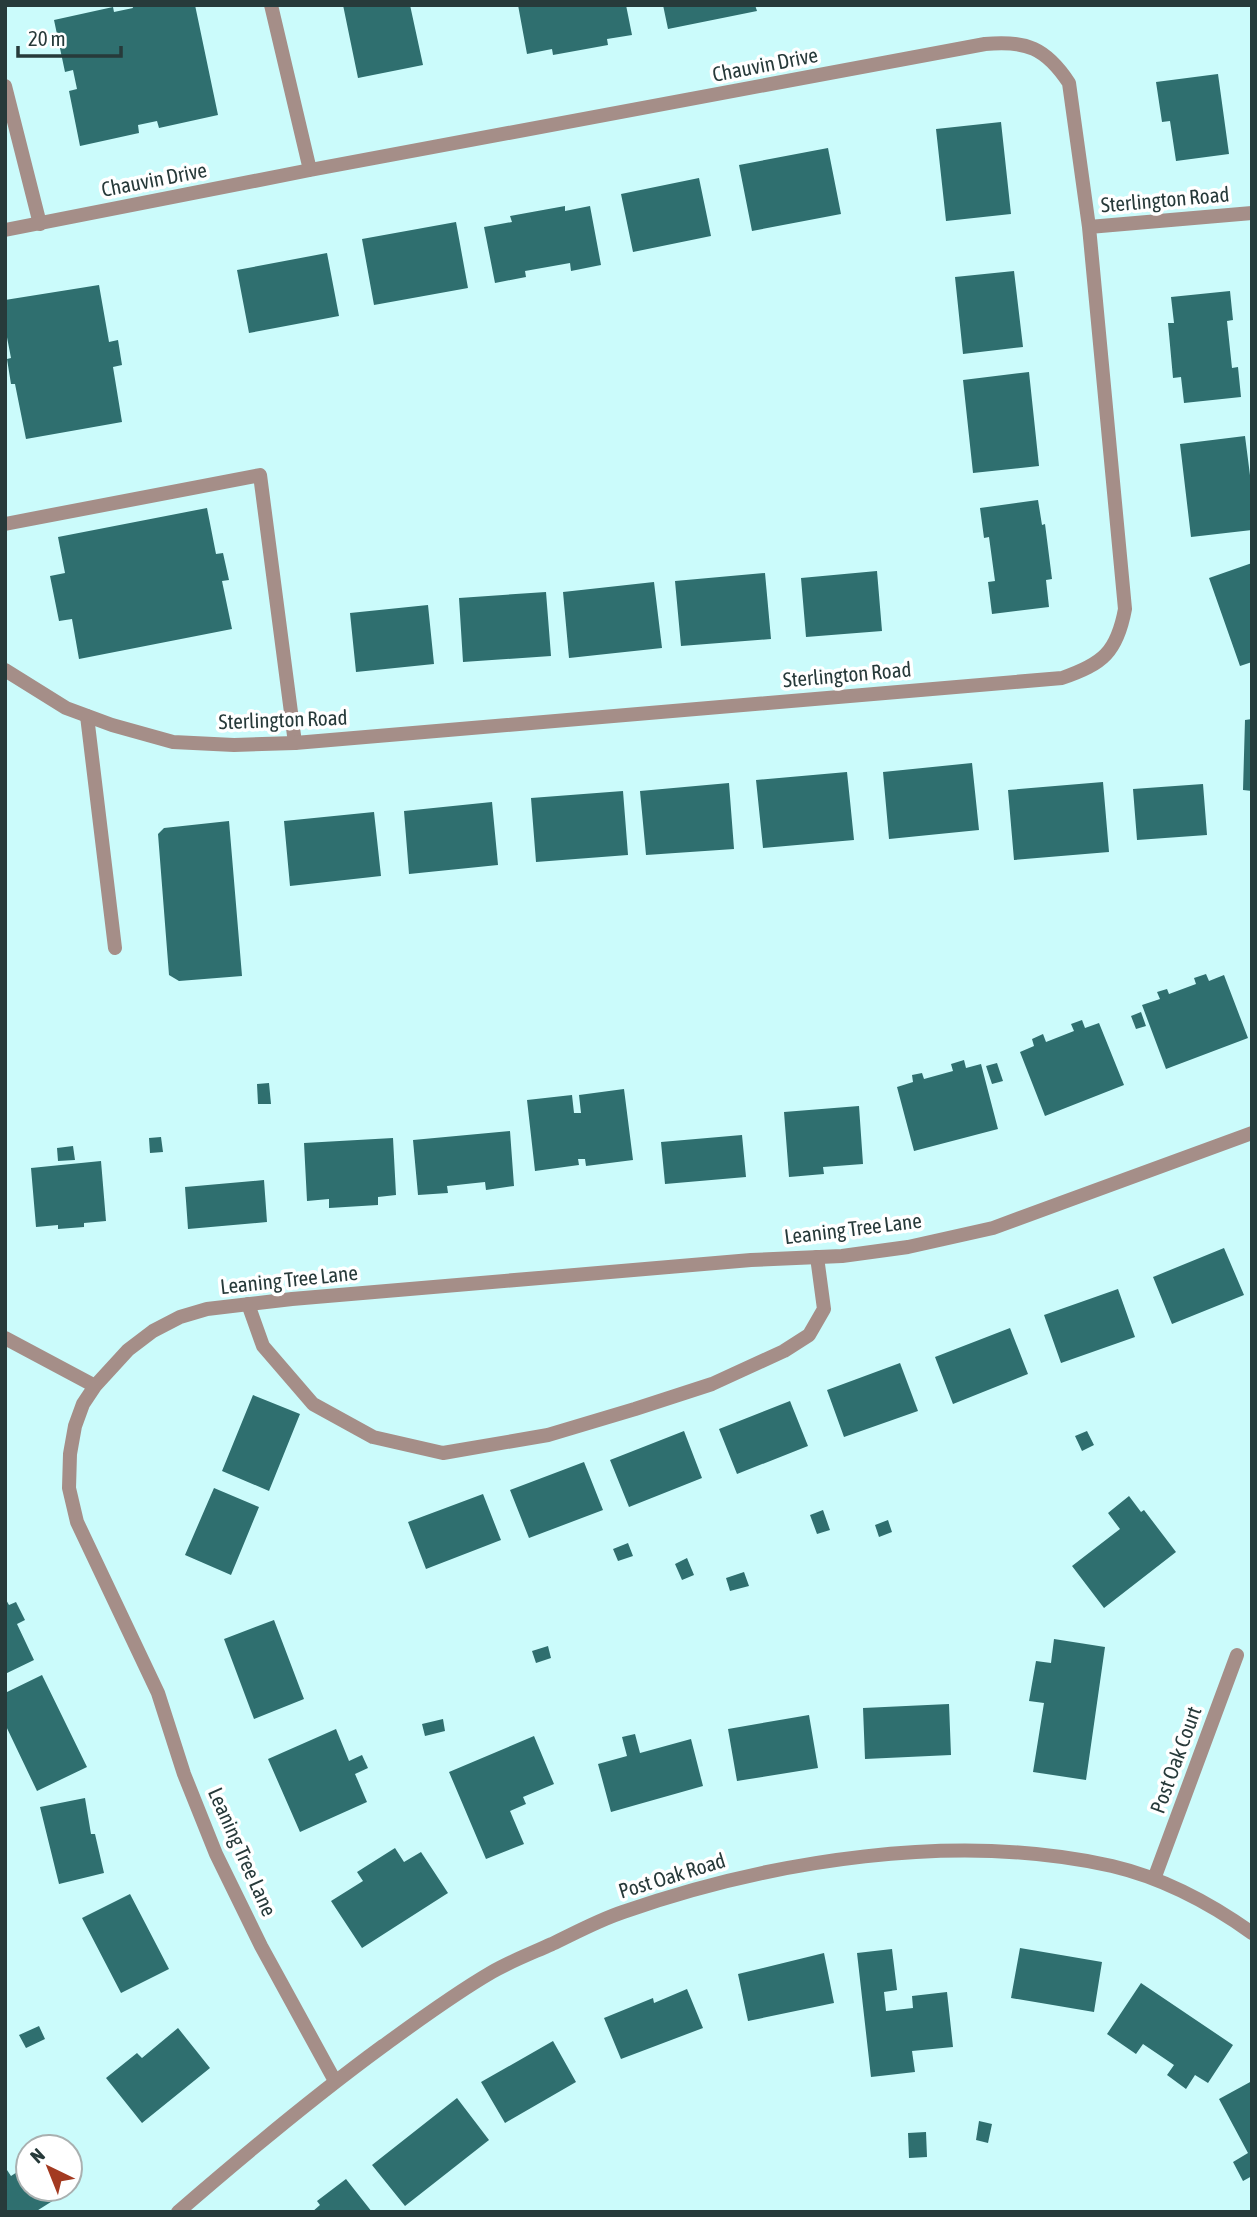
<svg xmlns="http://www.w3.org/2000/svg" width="1257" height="2217" font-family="'Asap Condensed',sans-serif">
  <rect width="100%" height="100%" fill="#cbfbfb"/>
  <path fill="#2f6f6f" d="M132,5H195L218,115L159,128L157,121L138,125L139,133L80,146L69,91L77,89L73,70L65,72L54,20L113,7L114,12L133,8Z
    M343,5H410L423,65L358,78Z
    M518,5H626L632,35L607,39L608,45L553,55L552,49L527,54Z
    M663,5H755L757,11L668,29Z
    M1218,74L1229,154L1176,161L1170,121L1162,122L1156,82Z
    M1001,122L1011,214L946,221L936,129Z
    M828,148L841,214L752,231L739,165Z
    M699,178L711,236L633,252L621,194Z
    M565,206V211L590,206L601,265L571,271L570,263L525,271L526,277L495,283L484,227L512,222L510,216Z
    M456,222L468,288L374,305L362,239Z
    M327,253L339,316L249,333L237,270Z
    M1014,271L1023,347L963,354L955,277Z
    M99,285L109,342L118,340L122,365L113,367L122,422L26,439L15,384H11L7,359L11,358L5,327V300Z
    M1230,291L1233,320L1227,321L1232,368L1238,367L1241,397L1184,403L1181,377L1173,378L1168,323H1174L1171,297Z
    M1029,372L1039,466L973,473L963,380Z
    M1245,436L1252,491V530L1191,537L1180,444Z
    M1038,500L1042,525L1045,524L1052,579L1046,580L1049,607L992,614L988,582L995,581L989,537L984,538L980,508Z
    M207,508L216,554L223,553L229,580L222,581L232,629L79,659L72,619L59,621L50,576L65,573L58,537Z
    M1252,563V662L1240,666L1209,578Z
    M877,571L882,631L806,637L801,578Z
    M765,573L771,639L681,646L675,581Z
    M654,582L662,648L569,658L563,592Z
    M546,592L551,656L463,662L459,598Z
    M428,605L434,664L356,672L350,613Z
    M1252,719V791L1243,790L1245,720Z
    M972,763L979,830L889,839L883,772Z
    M847,772L854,840L763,848L756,780Z
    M1103,782L1109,852L1014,860L1008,790Z
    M729,783L734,849L646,855L640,791Z
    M1203,784L1207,835L1137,840L1133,789Z
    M623,791L628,855L536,862L531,798Z
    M492,802L498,865L409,874L404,811Z
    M374,812L381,876L290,886L284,821Z
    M229,821L242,976L179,981L169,975L158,834L164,828Z
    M1206,974L1209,981L1224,975L1248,1038L1166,1069L1142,1005L1160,999L1157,992L1167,989L1169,994L1196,984L1194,978Z
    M1141,1012L1146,1026L1136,1029L1131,1016Z
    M1082,1020L1085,1028L1099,1023L1124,1085L1045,1116L1020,1052L1034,1046L1032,1039L1043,1034L1046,1042L1074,1031L1071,1024Z
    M964,1060L966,1068L981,1064L998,1129L914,1151L897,1087L913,1082L912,1075L922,1073L924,1079L953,1071L951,1064Z
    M997,1063L1003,1081L992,1084L986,1066Z
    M269,1083L271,1104H258L257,1084Z
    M624,1089L633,1160L586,1166L585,1159H578L579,1165L535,1171L527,1100L572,1095L574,1113H581L579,1095Z
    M859,1106L863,1164L823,1167L824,1174L789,1177L784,1112Z
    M510,1131L514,1186L486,1190L485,1182L447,1186L448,1193L418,1195L413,1140Z
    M742,1135L746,1177L665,1184L661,1142Z
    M161,1137L163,1152L150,1153L149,1138Z
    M393,1138L396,1195L378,1197V1205L329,1208V1199L307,1201L304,1143Z
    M73,1146L75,1160L58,1161L57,1148Z
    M101,1161L106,1221L84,1223V1227L58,1229V1225L36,1227L31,1168Z
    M264,1180L267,1222L188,1229L185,1187Z
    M1224,1248L1244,1295L1172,1324L1153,1277Z
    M1118,1289L1135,1337L1061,1363L1044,1315Z
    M1010,1328L1028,1374L953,1404L935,1357Z
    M900,1363L918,1411L844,1437L827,1390Z
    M253,1395L300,1414L269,1491L222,1471Z
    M790,1401L808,1446L737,1474L719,1429Z
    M684,1431L702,1478L629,1507L610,1460Z
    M1087,1431L1094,1445L1082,1451L1075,1436Z
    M584,1462L603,1510L529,1538L510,1490Z
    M214,1488L259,1507L231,1575L185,1555Z
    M483,1494L501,1540L426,1569L408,1522Z
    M1129,1496L1141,1512L1144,1510L1176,1552L1104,1608L1072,1566L1120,1529L1108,1513Z
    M823,1510L830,1530L817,1534L810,1515Z
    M888,1520L892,1532L879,1537L875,1525Z
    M628,1543L633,1556L618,1561L613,1549Z
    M687,1558L694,1575L682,1580L675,1564Z
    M744,1572L749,1586L730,1591L726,1578Z
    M5,1598L9,1605L16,1602L25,1620L17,1624L34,1660L5,1674Z
    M274,1620L304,1699L254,1719L224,1639Z
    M1054,1639L1105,1647L1086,1780L1033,1772L1044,1703L1029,1701L1036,1661L1051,1663Z
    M548,1646L551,1658L536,1663L532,1651Z
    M42,1675L87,1767L37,1791L5,1724V1693Z
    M949,1704L951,1755L865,1759L863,1708Z
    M809,1715L818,1768L737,1781L728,1729Z
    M443,1719L445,1731L425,1736L422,1724Z
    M336,1729L349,1761L362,1755L368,1768L355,1774L367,1802L300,1832L268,1759Z
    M635,1734L640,1753L691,1739L703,1786L611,1812L598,1764L627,1756L622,1737Z
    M534,1736L554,1784L523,1797L526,1804L510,1811L524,1844L486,1859L449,1772Z
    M85,1798L91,1834H95L104,1873L59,1884L40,1807Z
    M395,1848L404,1862L421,1852L448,1893L362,1948L331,1901L363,1881L357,1872Z
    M130,1894L169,1969L121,1993L82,1918Z
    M1020,1948L1102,1962L1094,2012L1011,1998Z
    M892,1949L897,1990L884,1992L886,2011L913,2008L912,1996L947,1992L953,2047L912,2051L915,2072L871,2077L857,1953Z
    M824,1953L834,2003L748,2021L738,1974Z
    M1141,1983L1233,2045L1208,2083L1195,2075L1186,2089L1167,2075L1174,2065L1143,2044L1136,2054L1107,2034Z
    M687,1989L703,2028L621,2059L604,2018L653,1998L654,2003Z
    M39,2026L45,2039L26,2048L19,2035Z
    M178,2028L210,2068L142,2123L106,2078L137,2053L142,2058Z
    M553,2041L576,2082L505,2123L481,2082Z
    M1252,2081V2176L1243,2181L1233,2162L1248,2153L1219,2099Z
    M457,2098L489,2140L405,2206L372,2165Z
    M979,2121L992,2124L988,2143L976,2140Z
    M926,2132L927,2157L909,2158L908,2133Z
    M28,2165V2189H58L62,2195L35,2212H5V2167L11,2176Z
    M346,2179L372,2212H312L320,2205L317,2201Z"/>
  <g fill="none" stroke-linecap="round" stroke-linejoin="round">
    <path stroke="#a58e88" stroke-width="14" d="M5,86L40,224
      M5,524L260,475L295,743
      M87,716L115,948
      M248,1304L263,1346L313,1404L373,1437L443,1453L548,1435L635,1409L712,1384L784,1351L809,1335L824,1309L817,1257"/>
    <path stroke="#a58e88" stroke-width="14" d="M271,5L310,170
      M1089,227L1252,213
      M5,230L310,170L985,44C1026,40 1046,48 1069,83L1089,227L1125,609C1117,652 1103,664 1062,678L295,743L234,745L173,742L112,725L66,708L5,670
      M5,1338L95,1386
      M1154,1879L1237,1655
      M335,2081L261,1946L216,1854L184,1774L158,1693L77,1522L69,1488L70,1454L75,1426L83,1404L95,1386L128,1350L153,1331L180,1317L207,1309L292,1299L751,1260L842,1256L908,1247L993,1228L1252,1133
      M178,2212C245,2154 312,2098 383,2046C419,2020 454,1994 492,1972C511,1961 532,1953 552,1944C575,1933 599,1920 623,1912C772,1860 956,1831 1112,1866C1163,1878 1210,1903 1252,1933"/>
  </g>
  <g text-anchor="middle" stroke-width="7" stroke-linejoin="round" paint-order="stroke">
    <g font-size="21" fill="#273a3a" stroke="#fff">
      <text transform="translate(765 65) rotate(-11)" y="7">Chauvin Drive</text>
      <text transform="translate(154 180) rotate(-11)" y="7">Chauvin Drive</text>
      <text transform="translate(1165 200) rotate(-5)" y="7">Sterlington Road</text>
      <text transform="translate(847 675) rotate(-5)" y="7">Sterlington Road</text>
      <text transform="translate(283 720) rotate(-2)" y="7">Sterlington Road</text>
      <text transform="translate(853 1229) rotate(-7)" y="7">Leaning Tree Lane</text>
      <text transform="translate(289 1280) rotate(-6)" y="7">Leaning Tree Lane</text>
      <text transform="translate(1176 1760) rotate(-70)" y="7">Post Oak Court</text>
      <text transform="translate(242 1852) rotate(66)" y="7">Leaning Tree Lane</text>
      <text transform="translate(672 1876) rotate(-17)" y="7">Post Oak Road</text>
    </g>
  </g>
  <rect width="1257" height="2217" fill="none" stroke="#273a3a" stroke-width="14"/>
  <g transform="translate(49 2168) rotate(317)"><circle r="33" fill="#ffffff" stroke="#a9b0b0" stroke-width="2"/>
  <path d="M0-5L12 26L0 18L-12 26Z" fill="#a33a21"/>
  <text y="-10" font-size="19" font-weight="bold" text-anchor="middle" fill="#273a3a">N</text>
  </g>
  <path d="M18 46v10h103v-10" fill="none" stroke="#273a3a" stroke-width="3.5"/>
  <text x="28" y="46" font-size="21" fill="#273a3a" stroke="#ffffff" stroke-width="5" paint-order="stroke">20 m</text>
</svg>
